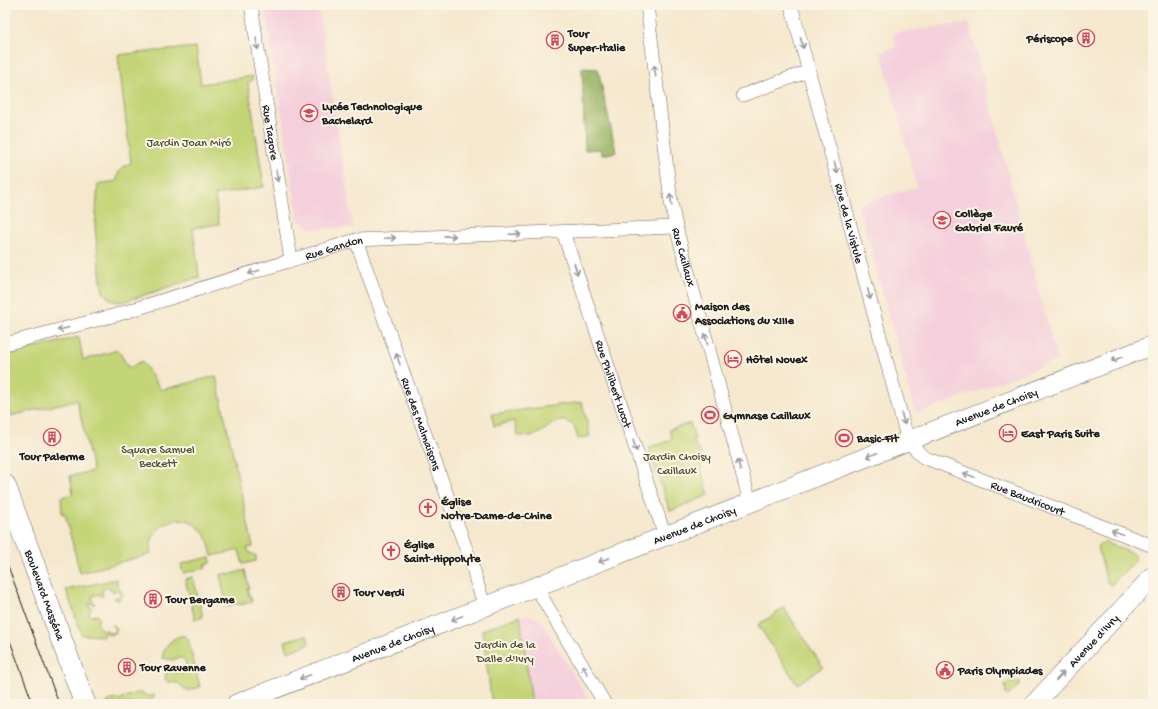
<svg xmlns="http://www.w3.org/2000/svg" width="1158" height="709" font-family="'Gochi Hand',sans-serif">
  <rect width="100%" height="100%" fill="#fcf5e5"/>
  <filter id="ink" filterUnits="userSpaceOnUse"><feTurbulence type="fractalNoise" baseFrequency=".025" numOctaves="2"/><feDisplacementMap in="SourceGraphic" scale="8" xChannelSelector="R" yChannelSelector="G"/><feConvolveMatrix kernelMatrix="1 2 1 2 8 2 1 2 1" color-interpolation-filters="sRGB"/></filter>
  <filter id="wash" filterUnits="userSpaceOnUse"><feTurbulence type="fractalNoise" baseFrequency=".012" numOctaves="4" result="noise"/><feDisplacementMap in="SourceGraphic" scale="16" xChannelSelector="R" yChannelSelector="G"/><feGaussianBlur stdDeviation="0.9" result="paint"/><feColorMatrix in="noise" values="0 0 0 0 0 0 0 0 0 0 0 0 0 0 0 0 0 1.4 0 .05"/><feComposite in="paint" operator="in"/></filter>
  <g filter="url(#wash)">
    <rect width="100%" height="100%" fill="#f5e8ce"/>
    <path fill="#f4cfdc" d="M271,5H318L353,228L311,229L298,219L266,12Z
      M969,23L1057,360L920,413L915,411L913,405L858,204L917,187L881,52L896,47L893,33Z
      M526,614L540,619L591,704H532L520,616Z"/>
    <path fill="#c4d578" stroke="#70784a" d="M196,47L201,84L253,76L252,80L248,83L264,187L215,195L219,224L193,228L199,277L126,301L118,302L111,300L104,294L102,288L95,228L98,184L117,181C117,171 122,167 131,163L118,55Z
      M79,337L83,360L118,350L129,368L142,361L161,390L216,376L253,547L247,548L249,552L256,556V561L243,564L239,550L212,556C210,549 209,541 205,535C201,529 193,522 186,520C166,515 147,535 151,554L80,573L65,514H62L61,497L73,494L70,476L93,471L77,400L10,416L5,394L6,355Z
      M582,402L590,436L578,439L574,426C557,413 551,428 537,434C531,437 524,436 518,436L514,421L494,426L492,414Z
      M690,423L695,438L693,439L697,450L699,449L704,463L700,465L709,495L670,511L648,447L661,444L672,439L669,430Z
      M1104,542L1133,554L1135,556V561L1111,585L1107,582L1098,547L1099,544Z
      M210,557L211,563L205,564L206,568L183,573L181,564Z
      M245,570L249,588H247L249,596H251L252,602L239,605L238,603L231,605V606L227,607L220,575L228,573L229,575Z
      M193,577L203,617L195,620L185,579Z
      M117,579V585L123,594L118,601L114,598L118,597L120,594L119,591L117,590L113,592L111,589L106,587L102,590L103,595L101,596L98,594L92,597L93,601L95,604L94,605L92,603L89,604L90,607L92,608L89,612L90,616L97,615L99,619L97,623L99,625L101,630H107L108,632L112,633L115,630L112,625L113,624L117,629L115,633L110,635L106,633H104V636L82,635L66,590Z
      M784,608L823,667L797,684L758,625Z
      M520,616L532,704H492L482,630Z
      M307,635L309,644L288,652L285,641Z
      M180,636H185L188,639L200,687L192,690H186L178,683L168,682L165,679L166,672L164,667L171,666L175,672C185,675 190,666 183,658H177L173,660L162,658C164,647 169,640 180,636Z
      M1019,681L1021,683L1008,696L1006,694L1005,684Z
      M135,693H142L147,696L155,695L150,704H107V702L111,700L121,699Z"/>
    <path fill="#9bb668" stroke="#5c6942" d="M582,68L598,69L616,152L602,155L601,149L585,150Z"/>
  </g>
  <g filter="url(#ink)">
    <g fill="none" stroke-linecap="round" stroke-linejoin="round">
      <defs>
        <g id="minor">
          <path id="s1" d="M251,5L291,260"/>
          <path id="s2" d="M647,5L671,202L676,227L750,502"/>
          <path id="s3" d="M791,5L908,441L923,457L1153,546"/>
          <path d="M743,95L809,71"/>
          <path id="s4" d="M563,232L665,536"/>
          <path id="s5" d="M356,240L474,571L476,580L485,607"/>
          <path id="s6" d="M5,344L116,315L356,240L676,227"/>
          <path d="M536,587L605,704"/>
        </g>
        <g id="secondary">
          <path id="s7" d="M236,704L1153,345"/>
          <path id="s8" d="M1034,704L1153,576"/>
        </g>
        <g id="primary">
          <path id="s9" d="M5,485L85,704"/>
        </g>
      </defs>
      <use href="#minor" stroke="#68635a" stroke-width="14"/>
      <use href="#secondary" stroke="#68635a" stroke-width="20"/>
      <use href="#primary" stroke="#68635a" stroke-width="22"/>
      <use href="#minor" stroke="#fff" stroke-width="13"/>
      <use href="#secondary" stroke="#fff" stroke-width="19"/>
      <use href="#primary" stroke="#fff" stroke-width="21"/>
      <path stroke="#1c1c1c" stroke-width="1" d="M5,558L59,704
        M5,627L33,704"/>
    </g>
    <defs><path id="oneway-shaft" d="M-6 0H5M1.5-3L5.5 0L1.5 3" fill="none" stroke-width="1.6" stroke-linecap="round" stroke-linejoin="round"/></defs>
    <g stroke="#999">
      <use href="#oneway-shaft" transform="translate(802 43) rotate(74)"/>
      <use href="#oneway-shaft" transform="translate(257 44) rotate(81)"/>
      <use href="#oneway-shaft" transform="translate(655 71) rotate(-97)"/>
      <use href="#oneway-shaft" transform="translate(836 168) rotate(75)"/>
      <use href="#oneway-shaft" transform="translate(277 176) rotate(81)"/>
      <use href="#oneway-shaft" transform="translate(671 200) rotate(-98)"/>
      <use href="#oneway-shaft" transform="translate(515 234) rotate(-2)"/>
      <use href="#oneway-shaft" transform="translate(450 236) rotate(-1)"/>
      <use href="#oneway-shaft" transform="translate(390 238) rotate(-3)"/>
      <use href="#oneway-shaft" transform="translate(576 269) rotate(71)"/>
      <use href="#oneway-shaft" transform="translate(254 272) rotate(162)"/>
      <use href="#oneway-shaft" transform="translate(869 294) rotate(75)"/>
      <use href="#oneway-shaft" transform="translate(63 329) rotate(166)"/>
      <use href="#oneway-shaft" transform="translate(706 339) rotate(-105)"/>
      <use href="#oneway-shaft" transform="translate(398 359) rotate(-109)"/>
      <use href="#oneway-shaft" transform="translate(1117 359) rotate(159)"/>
      <use href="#oneway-shaft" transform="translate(903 419) rotate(75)"/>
      <use href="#oneway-shaft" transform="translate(635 446) rotate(71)"/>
      <use href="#oneway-shaft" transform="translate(872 455) rotate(159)"/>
      <use href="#oneway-shaft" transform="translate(739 465) rotate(-105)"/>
      <use href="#oneway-shaft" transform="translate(969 475) rotate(-159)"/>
      <use href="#oneway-shaft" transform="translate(1117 532) rotate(-159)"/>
      <use href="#oneway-shaft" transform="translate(604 560) rotate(158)"/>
      <use href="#oneway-shaft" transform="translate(457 618) rotate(158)"/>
      <use href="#oneway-shaft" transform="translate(585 670) rotate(-120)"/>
      <use href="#oneway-shaft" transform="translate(1060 676) rotate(-47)"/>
      <use href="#oneway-shaft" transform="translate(305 677) rotate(159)"/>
    </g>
  </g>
  <defs>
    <symbol id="building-ring" viewBox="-11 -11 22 22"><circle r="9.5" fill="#fcf5e5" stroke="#d1495b" stroke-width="1.5"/><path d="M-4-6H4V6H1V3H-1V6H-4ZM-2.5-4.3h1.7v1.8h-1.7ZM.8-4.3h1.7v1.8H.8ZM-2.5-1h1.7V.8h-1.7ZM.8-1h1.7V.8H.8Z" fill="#d1495b"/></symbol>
    <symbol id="school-ring" viewBox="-11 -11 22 22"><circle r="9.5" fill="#fcf5e5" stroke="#d1495b" stroke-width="1.5"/><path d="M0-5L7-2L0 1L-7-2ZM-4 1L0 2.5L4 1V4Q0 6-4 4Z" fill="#d1495b"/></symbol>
    <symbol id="civic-ring" viewBox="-11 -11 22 22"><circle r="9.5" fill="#fcf5e5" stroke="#d1495b" stroke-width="1.5"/><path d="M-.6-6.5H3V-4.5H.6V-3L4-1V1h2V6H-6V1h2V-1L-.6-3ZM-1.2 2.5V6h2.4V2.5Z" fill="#d1495b"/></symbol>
    <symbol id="hotel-ring" viewBox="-11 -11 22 22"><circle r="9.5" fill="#fcf5e5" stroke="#d1495b" stroke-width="1.5"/><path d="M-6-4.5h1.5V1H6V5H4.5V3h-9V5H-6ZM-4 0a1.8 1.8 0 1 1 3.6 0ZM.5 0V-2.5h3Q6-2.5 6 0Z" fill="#d1495b"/></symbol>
    <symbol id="stadium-ring" viewBox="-11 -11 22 22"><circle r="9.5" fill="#fcf5e5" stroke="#d1495b" stroke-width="1.5"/><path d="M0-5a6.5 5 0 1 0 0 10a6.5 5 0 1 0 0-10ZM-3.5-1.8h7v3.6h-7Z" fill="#d1495b"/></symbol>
    <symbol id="church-ring" viewBox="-11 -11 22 22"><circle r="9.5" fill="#fcf5e5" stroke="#d1495b" stroke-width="1.5"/><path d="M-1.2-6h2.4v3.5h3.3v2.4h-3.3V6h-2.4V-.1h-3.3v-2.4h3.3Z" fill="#d1495b"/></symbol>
  </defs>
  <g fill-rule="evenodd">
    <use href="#building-ring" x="1076" y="28" width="20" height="20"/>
    <use href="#building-ring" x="545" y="30" width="20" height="20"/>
    <use href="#school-ring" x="299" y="103" width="20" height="20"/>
    <use href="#school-ring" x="932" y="210" width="20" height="20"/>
    <use href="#civic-ring" x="672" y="303" width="20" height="20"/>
    <use href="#hotel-ring" x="723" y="349" width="20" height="20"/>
    <use href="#stadium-ring" x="700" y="405" width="20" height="20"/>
    <use href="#hotel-ring" x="998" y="423" width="20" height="20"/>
    <use href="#building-ring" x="42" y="427" width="20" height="20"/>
    <use href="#stadium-ring" x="834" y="428" width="20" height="20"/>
    <use href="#church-ring" x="418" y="498" width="20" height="20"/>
    <use href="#church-ring" x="381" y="541" width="20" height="20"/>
    <use href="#building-ring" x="331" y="582" width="20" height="20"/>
    <use href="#building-ring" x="143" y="589" width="20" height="20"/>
    <use href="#building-ring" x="117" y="657" width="20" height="20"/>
    <use href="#civic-ring" x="935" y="660" width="20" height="20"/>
  </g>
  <g text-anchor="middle" stroke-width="4" stroke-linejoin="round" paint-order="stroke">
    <g font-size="12" font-weight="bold" fill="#1c1c1c" stroke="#fcf5e5" text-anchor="start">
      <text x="568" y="37">Tour<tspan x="568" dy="14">Super-Italie</tspan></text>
      <text x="1073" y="42" text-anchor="end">Périscope</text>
      <text x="322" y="110">Lycée Technologique<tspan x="322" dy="14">Bachelard</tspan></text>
      <text x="955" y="217">Collège<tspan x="955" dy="14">Gabriel Fauré</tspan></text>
      <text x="695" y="310">Maison des<tspan x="695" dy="14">Associations du XIIIe</tspan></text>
      <text x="746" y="363">Hôtel Novex</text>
      <text x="723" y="419">Gymnase Caillaux</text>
      <text x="1021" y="437">East Paris Suite</text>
      <text x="857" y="442">Basic-Fit</text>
      <text x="52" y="460" text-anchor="middle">Tour Palerme</text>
      <text x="441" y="505">Église<tspan x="441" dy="14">Notre-Dame-de-Chine</tspan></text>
      <text x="404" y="548">Église<tspan x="404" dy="14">Saint-Hippolyte</tspan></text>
      <text x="354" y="596">Tour Verdi</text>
      <text x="166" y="603">Tour Bergame</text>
      <text x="140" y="671">Tour Ravenne</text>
      <text x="958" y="674">Paris Olympiades</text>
    </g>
    <g font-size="12" fill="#1c1c1c" stroke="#fcf5e5">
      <text dy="4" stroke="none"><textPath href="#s1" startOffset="129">Rue Tagore</textPath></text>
      <text dy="4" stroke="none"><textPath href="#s3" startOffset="226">Rue de la Vistule</textPath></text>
      <text dy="4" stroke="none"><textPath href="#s6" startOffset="343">Rue Gandon</textPath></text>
      <text dy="4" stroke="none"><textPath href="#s2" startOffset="255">Rue Caillaux</textPath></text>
      <text dy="4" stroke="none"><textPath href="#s4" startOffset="160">Rue Philibert Lucot</textPath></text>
      <text dy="4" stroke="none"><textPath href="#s7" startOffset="816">Avenue de Choisy</textPath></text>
      <text dy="4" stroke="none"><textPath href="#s5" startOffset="195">Rue des Malmaisons</textPath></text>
      <text dy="4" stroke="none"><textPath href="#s3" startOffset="586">Rue Baudricourt</textPath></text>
      <text dy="4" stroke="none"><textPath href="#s7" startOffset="492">Avenue de Choisy</textPath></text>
      <text dy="4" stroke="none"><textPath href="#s9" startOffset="117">Boulevard Masséna</textPath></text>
      <text dy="4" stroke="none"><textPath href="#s8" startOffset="87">Avenue d'Ivry</textPath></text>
      <text dy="4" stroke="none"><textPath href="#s7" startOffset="168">Avenue de Choisy</textPath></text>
    </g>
    <g font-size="12" fill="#4e5438" stroke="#fcf5e5">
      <text x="189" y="146">Jardin Joan Miró</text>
      <text x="158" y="453">Square Samuel<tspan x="158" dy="14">Beckett</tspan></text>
      <text x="677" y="460">Jardin Choisy<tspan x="677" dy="14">Caillaux</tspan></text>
      <text x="505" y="648">Jardin de la<tspan x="505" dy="14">Dalle d'Ivry</tspan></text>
    </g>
  </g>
  <rect width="1158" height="709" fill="none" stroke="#fcf5e5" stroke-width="20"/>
</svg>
